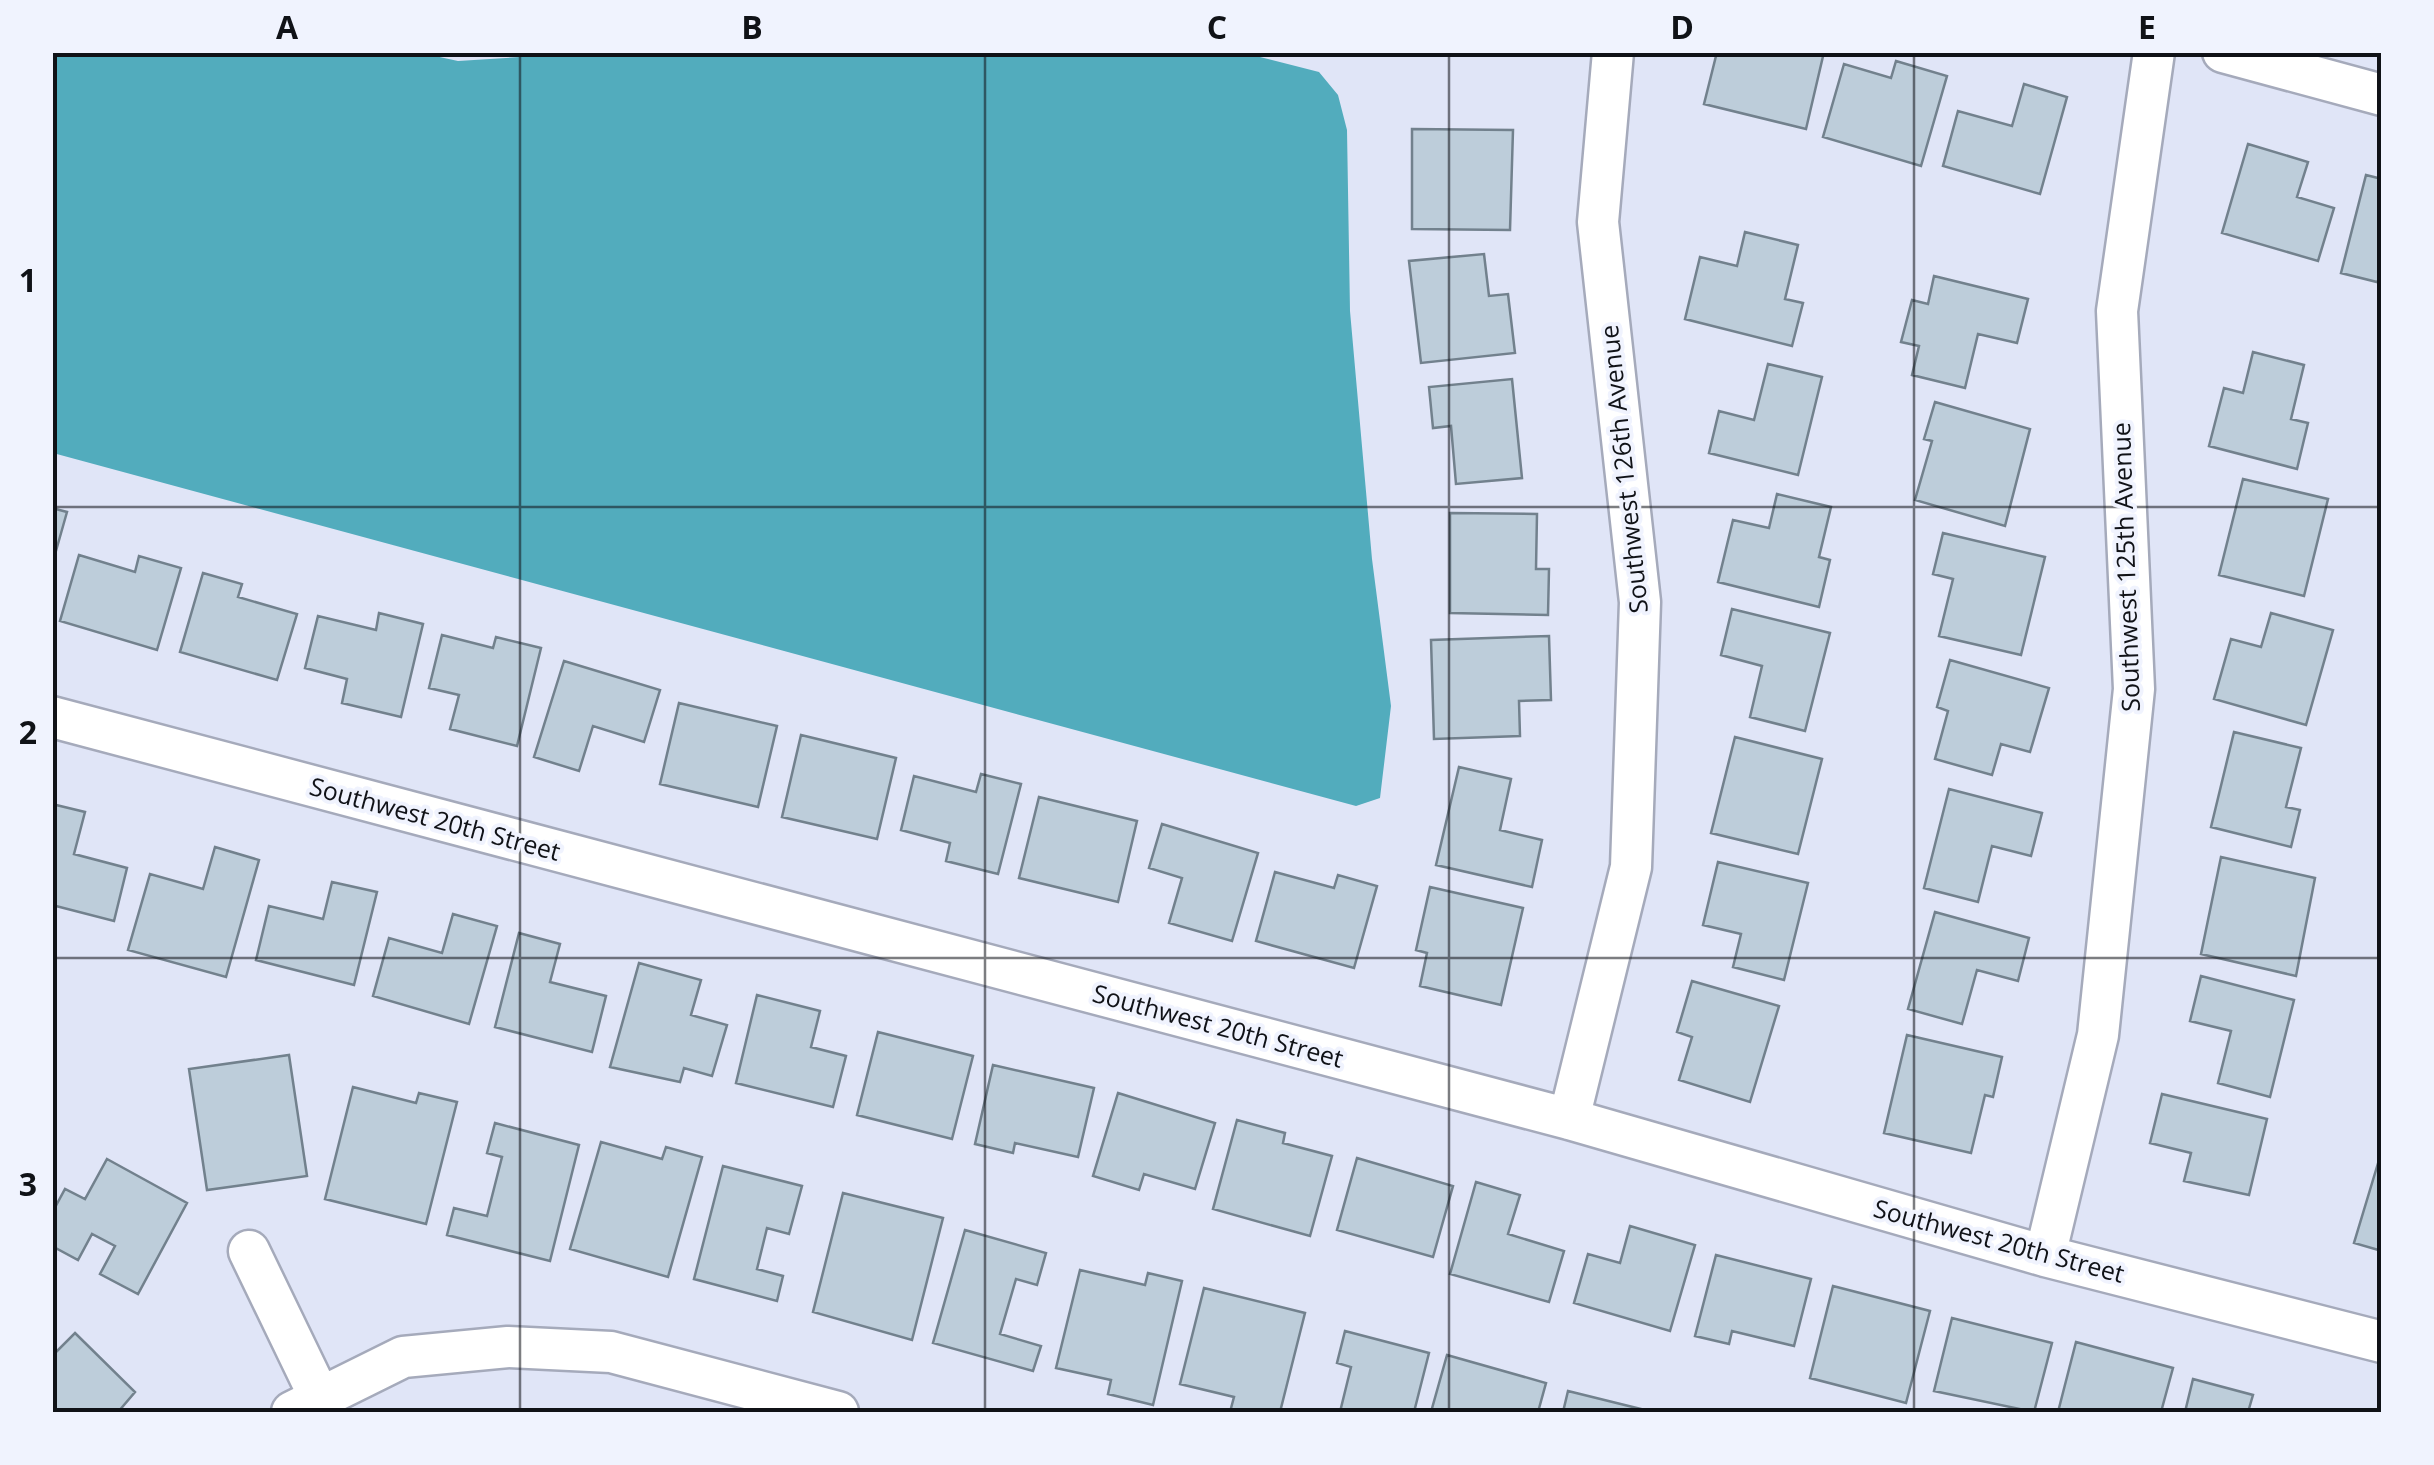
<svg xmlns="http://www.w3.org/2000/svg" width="2434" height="1465" font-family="'Open Sans',sans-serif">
  <rect width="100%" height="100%" fill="#e0e5f7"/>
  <path fill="#52acbd" d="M421,53L458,61L597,52H1240L1319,72L1338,95L1347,130L1350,311L1372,559L1391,706L1380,798L1356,806L53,453V53Z"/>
  <path fill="#bdcdda" stroke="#72818d" stroke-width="2.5" d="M1717,52H1824L1806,129L1704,104Z
    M1896,61L1947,76L1921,166L1823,137L1844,64L1891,78Z
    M2024,84L2067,97L2040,194L1943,166L1958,111L2012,126Z
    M1412,129L1513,130L1510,230L1412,229Z
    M2248,144L2308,162L2297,197L2334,208L2318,261L2222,233Z
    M2366,175L2382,179V277L2377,282L2341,273Z
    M1745,232L1798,245L1785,299L1803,303L1792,346L1685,319L1700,257L1737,266Z
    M1484,254L1489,296L1508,294L1515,353L1421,363L1409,261Z
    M1934,276L2028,299L2017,343L1978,334L1965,388L1912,375L1919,346L1901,342L1912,300L1928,304Z
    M2253,352L2304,365L2291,419L2308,423L2297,469L2209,446L2224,388L2243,393Z
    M1768,364L1822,377L1798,475L1709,453L1719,411L1754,420Z
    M1512,379L1522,478L1456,484L1451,426L1433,428L1429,387Z
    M1935,402L2030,429L2005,526L1915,500L1932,441L1924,439Z
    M2243,479L2328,499L2304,596L2219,575Z
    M1777,494L1831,507L1819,557L1830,560L1819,607L1718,582L1733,520L1769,528Z
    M52,508L67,512L52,565Z
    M1450,513L1537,514L1536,569H1549L1548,615L1450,613Z
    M1943,533L2045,557L2021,655L1939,636L1953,579L1933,574Z
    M79,555L135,572L139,556L181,568L157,650L60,621Z
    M203,573L242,584L238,597L297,614L277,680L180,652Z
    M1732,609L1830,633L1805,731L1750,717L1762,666L1721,655Z
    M379,613L423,624L401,717L342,703L347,679L305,668L318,616L376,630Z
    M2271,613L2333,630L2306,725L2214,699L2231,639L2261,647Z
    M442,635L493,648L496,637L541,648L517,746L450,729L459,695L429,688Z
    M1549,636L1551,700L1519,701L1520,736L1434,739L1431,640Z
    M1950,660L2049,688L2030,752L2001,744L1992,775L1935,759L1948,711L1937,707Z
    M564,661L660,690L644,742L593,726L579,771L534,757Z
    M679,703L777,726L758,807L660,784Z
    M2234,732L2301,748L2286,807L2300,810L2291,847L2211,827Z
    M801,735L896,758L877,839L782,817Z
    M1735,737L1822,759L1798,854L1711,833Z
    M1459,767L1511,779L1500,830L1542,840L1532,887L1436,865Z
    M981,774L1021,784L998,874L946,861L950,843L901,830L914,776L976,792Z
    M1949,789L2042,813L2031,856L1992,846L1978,902L1924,888Z
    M1039,797L1137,821L1118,902L1019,878Z
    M52,804L85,812L74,854L127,868L114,921L52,905Z
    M1162,824L1258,853L1232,941L1169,923L1182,878L1149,868Z
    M215,847L259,860L226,977L128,950L150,874L203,889Z
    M2221,857L2315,878L2296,976L2201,954Z
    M1718,862L1808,883L1784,980L1733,967L1741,934L1703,925Z
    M1275,872L1334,888L1338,875L1377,886L1354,968L1256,941Z
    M332,882L377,892L354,985L256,960L269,906L323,919Z
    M1430,887L1523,908L1501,1005L1420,986L1427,953L1416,950Z
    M1935,912L2029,938L2018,981L1977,970L1962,1024L1908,1009Z
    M453,914L497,926L469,1024L373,996L389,938L442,953Z
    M519,933L560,944L550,982L606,996L592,1052L495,1027Z
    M639,963L701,980L691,1015L727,1025L712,1076L684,1068L680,1082L610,1067Z
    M2201,976L2294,1000L2270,1097L2218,1083L2231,1031L2190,1021Z
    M1692,981L1779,1006L1750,1102L1679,1080L1692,1037L1677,1032Z
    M757,995L820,1011L811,1047L846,1056L833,1107L736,1083Z
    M878,1032L973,1056L952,1139L857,1115Z
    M1907,1035L2002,1057L1993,1097L1985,1095L1971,1153L1884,1133Z
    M289,1055L307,1176L207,1190L189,1069Z
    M993,1065L1094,1088L1078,1157L1015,1143L1013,1153L975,1144Z
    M353,1087L416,1103L419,1093L457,1102L426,1224L325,1199Z
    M1118,1093L1215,1123L1195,1189L1144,1174L1139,1190L1093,1176Z
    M2162,1094L2267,1119L2249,1195L2184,1181L2191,1153L2150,1143Z
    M1237,1120L1285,1133L1283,1143L1332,1156L1310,1236L1213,1209Z
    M495,1123L579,1145L550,1261L447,1235L454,1208L487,1216L502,1157L487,1153Z
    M601,1142L662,1159L666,1147L702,1157L668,1277L570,1249Z
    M2382,1150V1251L2354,1243Z
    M1357,1158L1453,1186L1433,1257L1337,1230Z
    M107,1159L187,1203L138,1294L100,1274L115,1246L92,1234L78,1260L52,1246V1213L65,1189L85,1199Z
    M723,1166L802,1186L789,1234L767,1228L757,1269L783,1276L777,1301L694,1279Z
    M1476,1182L1520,1195L1508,1234L1564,1251L1549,1302L1450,1274Z
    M843,1193L943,1218L912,1340L813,1312Z
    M1630,1226L1695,1245L1670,1331L1574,1303L1588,1254L1620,1263Z
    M965,1230L1046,1253L1037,1285L1016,1279L1000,1334L1041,1346L1033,1371L933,1343Z
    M1716,1255L1811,1279L1794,1346L1732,1331L1729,1344L1695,1336Z
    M1080,1270L1145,1285L1148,1273L1182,1281L1153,1405L1108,1394L1111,1380L1056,1368Z
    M1833,1286L1930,1311L1906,1403L1810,1378Z
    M1204,1288L1305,1313L1280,1412H1230L1234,1397L1180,1384Z
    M1952,1318L2052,1343L2034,1412L1934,1391Z
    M1345,1331L1429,1353L1414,1412H1340L1351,1367L1337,1363Z
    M75,1333L135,1392L118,1412L52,1411V1356Z
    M2076,1342L2173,1368L2161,1412H2058Z
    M1447,1355L1546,1383L1538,1412H1431Z
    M2193,1379L2253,1395L2248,1412H2185Z
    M1568,1391L1649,1411L1563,1412Z"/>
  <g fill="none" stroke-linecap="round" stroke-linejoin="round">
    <defs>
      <path id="minor" d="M2223,52L2382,95
        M52,717L1569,1119L2045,1256L2382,1342
        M1569,1119L1631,867L1640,602L1598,222L1613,52
        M249,1251L319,1396
        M2045,1256L2098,1035L2134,689L2117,311L2154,52
        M292,1412L403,1357L508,1347L611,1352L838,1412"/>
    </defs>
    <use href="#minor" stroke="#a5aabb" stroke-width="45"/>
    <use href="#minor" stroke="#fff" stroke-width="40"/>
  </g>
  <path fill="none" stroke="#101217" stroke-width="2.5" stroke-opacity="0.55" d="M520,52V1412M985,52V1412M1449,52V1412M1914,52V1412M52,507H2382M52,958H2382"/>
  <g text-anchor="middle" stroke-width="8" stroke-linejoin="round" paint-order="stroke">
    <g font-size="25" fill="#101217" stroke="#f0f3fe">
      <text transform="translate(1624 469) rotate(-96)" y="9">Southwest 126th Avenue</text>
      <text transform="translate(2126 567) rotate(-92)" y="9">Southwest 125th Avenue</text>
      <text transform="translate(435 819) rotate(15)" y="9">Southwest 20th Street</text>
      <text transform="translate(1218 1026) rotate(15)" y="9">Southwest 20th Street</text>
      <text transform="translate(1999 1241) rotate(15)" y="9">Southwest 20th Street</text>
    </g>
  </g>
  <rect width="2434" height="1465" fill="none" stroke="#f0f3fe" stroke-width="110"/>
  <rect x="55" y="55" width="2324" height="1355" fill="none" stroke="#101217" stroke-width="4"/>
  <g font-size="32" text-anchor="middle" font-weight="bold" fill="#101217">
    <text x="287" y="39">A</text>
    <text x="752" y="39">B</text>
    <text x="1217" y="39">C</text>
    <text x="1682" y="39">D</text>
    <text x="2147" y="39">E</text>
    <text x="28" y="292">1</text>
    <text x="28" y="744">2</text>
    <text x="28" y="1196">3</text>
  </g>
</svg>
